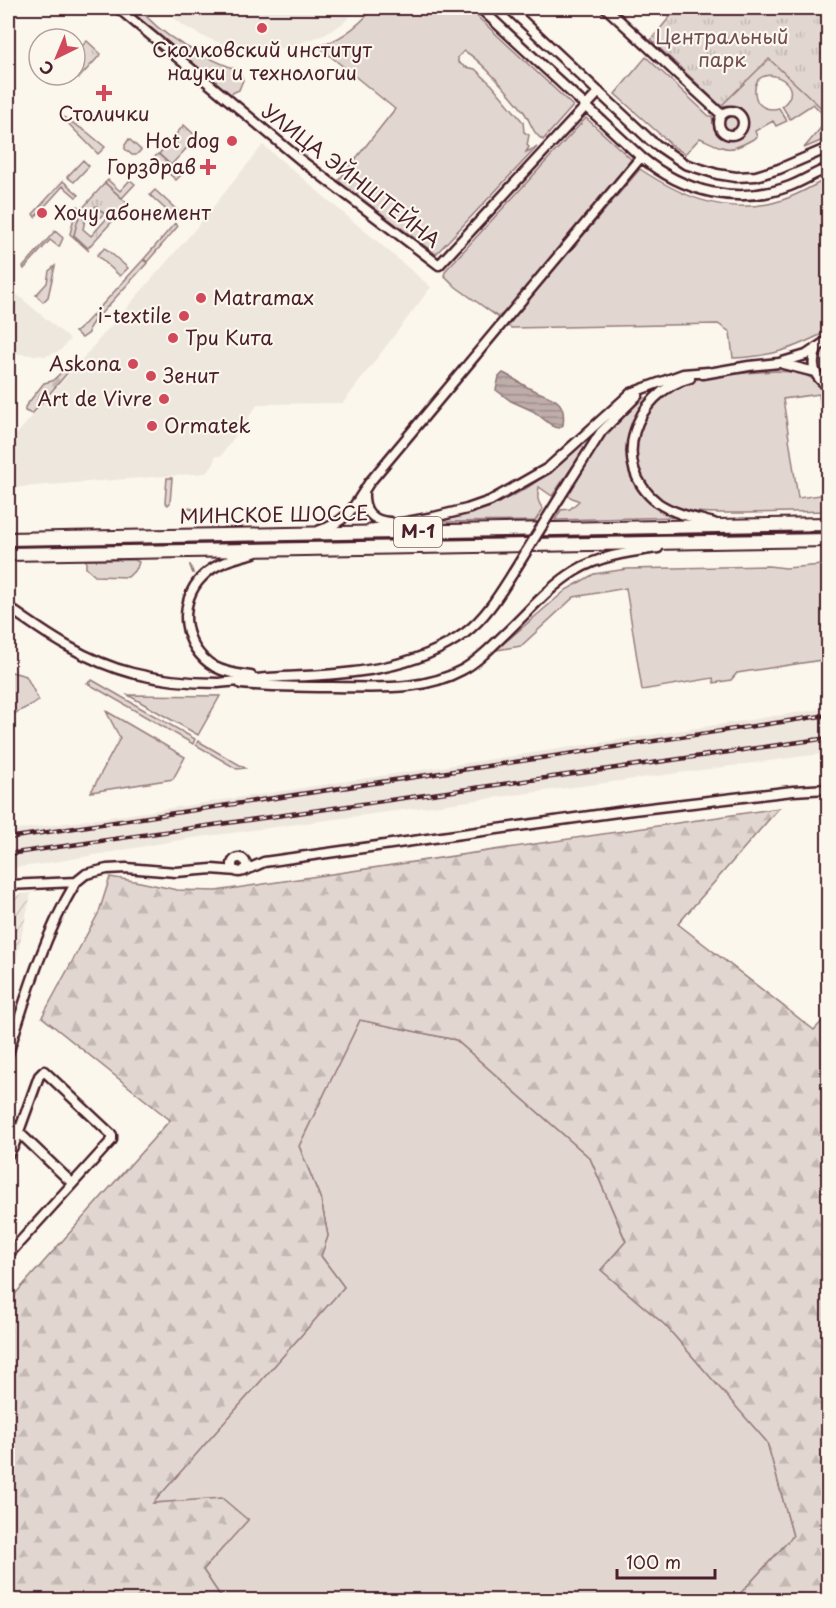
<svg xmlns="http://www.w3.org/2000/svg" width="836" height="1608" font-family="'Playpen Sans',sans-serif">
  <defs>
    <pattern id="industrial-furrows" width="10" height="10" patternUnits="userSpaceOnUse" patternTransform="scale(1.5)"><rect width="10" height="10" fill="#eee7de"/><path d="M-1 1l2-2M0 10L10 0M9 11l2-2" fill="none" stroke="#cec6bf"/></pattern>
    <pattern id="forest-firs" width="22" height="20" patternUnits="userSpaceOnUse" patternTransform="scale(1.5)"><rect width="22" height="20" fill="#e2d7d0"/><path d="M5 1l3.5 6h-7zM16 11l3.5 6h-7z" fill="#c3b8b3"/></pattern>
    <pattern id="park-tufts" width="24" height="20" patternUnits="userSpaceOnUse" patternTransform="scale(1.5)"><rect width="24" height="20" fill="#e2d7d0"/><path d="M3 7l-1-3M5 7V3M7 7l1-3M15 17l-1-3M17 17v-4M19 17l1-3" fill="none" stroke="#c3b8b3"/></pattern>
    <pattern id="water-rules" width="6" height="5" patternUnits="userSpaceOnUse" patternTransform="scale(1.5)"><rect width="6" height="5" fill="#bfadaa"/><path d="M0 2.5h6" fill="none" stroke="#9d8c8b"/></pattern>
  </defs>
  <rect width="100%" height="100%" fill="#fbf7ec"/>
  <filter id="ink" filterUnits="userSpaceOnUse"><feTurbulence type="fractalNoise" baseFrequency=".0167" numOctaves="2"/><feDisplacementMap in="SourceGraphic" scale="12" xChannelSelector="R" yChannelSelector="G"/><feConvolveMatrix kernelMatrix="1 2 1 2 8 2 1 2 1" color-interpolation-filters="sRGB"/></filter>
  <g filter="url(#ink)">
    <path fill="#eee7de" d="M162,8H359L342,24L324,35L285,48L264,50L243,49L223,44L202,36L184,26Z
      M263,145L431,287L343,403L258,404L221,456H215L214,464L206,473L8,488V444L197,227Z
      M8,239L15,241L8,275Z
      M8,287L70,339L60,351L46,356L8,353Z
      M828,708V753L186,839L37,865L8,868V831L132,814Z"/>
    <path fill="url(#industrial-furrows)" d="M31,893L17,956L10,971L8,970V896Z"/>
    <path fill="#e2d7d0" stroke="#967b7e" stroke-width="1.5" d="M127,8H139C165,41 202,55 239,71L243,80L239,90L230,94Z
      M374,8H468L573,106L543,140C532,133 531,122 524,112C513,97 479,58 464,51L458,57V62L465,67L475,69L492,85L523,122L524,132L529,135L527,145L529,147L526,152L537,147L436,254L338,181L395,109L318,46C340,41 359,25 374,8Z
      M687,8L828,94V119L813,104L790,119L782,106C812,82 752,58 755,93C756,107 768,111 779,108L787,121L776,126L773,121L755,131L757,137C729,153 729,151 700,138L685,154L674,147L615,94L646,57L709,116H712C713,122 713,129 717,134C727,146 747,139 747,123C748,102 731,111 721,105C715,102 709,94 704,89C688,75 672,60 656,45Z
      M60,115L87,132L105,147L98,154Z
      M724 123a7 7 0 1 1 14 0a7 7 0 1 1-14 0Z
      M586,118L632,160L620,177L507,310L498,317L456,287L444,275L446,270Z
      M828,119V138L804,148Z
      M129,139L141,150L136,155H132L125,149V145Z
      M158,154L172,166L171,168L167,164L165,167L170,171L173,167L181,175L176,180L153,159Z
      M83,160L89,166L74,182L67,177Z
      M640,169C679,195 719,213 768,204C789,200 809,188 828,178V331C792,349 774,356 733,358L730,332L718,324L511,328L507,325Z
      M108,180L120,191L130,180L135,184L122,198L105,183Z
      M63,181L79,195L76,197L63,186L35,217L33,214Z
      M155,190L179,212L174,217L150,195Z
      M78,206L82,209L74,235L89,251L70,234L76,209Z
      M96,206L104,213L94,224L86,216Z
      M175,223L178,226L147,262L144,259Z
      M55,231L63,238L59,247L50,240L24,269L23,267Z
      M105,248L128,268L120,276L97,255Z
      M143,260L147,263L97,318L93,315Z
      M55,266L48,297L43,302L36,295L47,283L49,271Z
      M92,316L95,319L89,328V333L82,338L75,332L79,330Z
      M828,345V380C816,370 816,356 828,345Z
      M775,371C793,372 806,371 820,385L828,437L825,438L819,394L783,399L798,498L828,494V511C793,512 758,513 723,513C707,512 693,514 678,509C621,489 625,412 675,386C698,375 749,373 775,371Z
      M644,397L647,400C624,432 632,445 637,482L680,517L555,520L561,510L570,509L579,501L568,496C586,459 610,421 644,397Z
      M595,434L552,496L539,487C537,497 537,501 543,509L535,521L438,522C469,513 498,505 525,489C550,474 571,451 595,434Z
      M167,478H172L170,503L168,505L165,502Z
      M86,560H135L139,562L137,568L128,577L95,576L86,568Z
      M822,565L827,568L828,571V659L737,673L731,680L714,683L713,678L642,690L626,588L574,597L521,646L496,650L566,590L594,574L627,569L768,566L786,568Z
      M8,671L26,676L39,701L8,717Z
      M92,680L195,739L193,744L87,683Z
      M128,695L220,696L198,735Z
      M106,711L185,757L173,779L91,792L120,738Z
      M198,741L245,768L237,769L196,745Z
      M360,1020L456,1040L590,1158L626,1242L601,1270L665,1325L767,1442L793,1536L739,1595L745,1600H223L203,1570L248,1519L153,1503L344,1287L321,1256L328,1236L321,1200L299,1146Z"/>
    <path fill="url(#forest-firs)" stroke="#967b7e" stroke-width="1.5" d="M64,370L69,371L32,414L25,411V407L44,383L52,381Z
      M779,808L678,924L814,1030L828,1015V1600H745L739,1595L793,1536L767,1442L665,1325L601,1270L626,1241L590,1158L456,1040L360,1020L299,1146L321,1200L328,1236L321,1256L344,1287L153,1503L222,1498L248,1520L203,1570L223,1600H8V1302L170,1120L42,1017L99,912L110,877L140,882L177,890L216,891Z"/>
    <path fill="url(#park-tufts)" stroke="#967b7e" stroke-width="1.5" fill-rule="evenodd" d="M677,8H828V114L769,59L721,106L651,40Z
      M87,41L101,54L79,78L75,74V53Z
      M184,125L197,137L171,165L159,154Z
      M105,183L128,204L88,248L74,235L80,211ZM96,206L108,217L91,236L83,229L86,216Z"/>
    <path fill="url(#water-rules)" stroke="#907477" stroke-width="1.5" d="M503,373C514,378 522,385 533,390C551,398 567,398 563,425L559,428L554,427L533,411L511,401L496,390L499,377Z"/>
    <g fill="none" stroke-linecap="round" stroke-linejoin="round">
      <path stroke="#907477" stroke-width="2" d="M185,507L203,513L204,517
        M190,565L193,573"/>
      <defs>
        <path id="minor" d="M118,8L302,161L439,265L599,92
          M480,8L641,157C683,192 737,206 790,186C803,181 815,173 828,168
          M509,8L651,141L685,164L717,174L736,177L756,176L779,169L828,148
          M606,8L722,115
          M719 123a12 12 0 1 1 24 0a12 12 0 1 1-24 0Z
          M817,349C810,365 814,377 828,386
          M783,364L815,372
          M703,374L749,366L779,363L806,355L828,340
          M690,378C635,392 608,465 658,503C674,514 696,518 714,523
          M364,492C363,510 371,521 390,522
          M560,497L601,432L638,395
          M370,529L434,517L467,509L490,501L548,468L631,393L683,374L708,372
          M320,530C348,522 354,506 369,483L641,157
          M8,607C46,634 85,661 132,673C159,680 189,683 218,683C234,682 251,679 268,678C334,674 408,675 465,633C486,617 499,595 513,573
          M251,676C238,674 226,673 215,667C182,648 176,602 203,576C217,562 236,558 254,553
          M241,684C272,687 302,687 332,687C376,687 422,692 462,670C479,661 493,645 507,632C529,611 549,587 575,571C599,556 630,552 658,548
          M232 865a7 7 0 1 1 14 0a7 7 0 1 1-14 0Z
          M244,871L264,862L625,811L793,791L828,789
          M8,885L76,882L86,874L107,869L126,868L176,872L212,869L237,871
          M8,1054C26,996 44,935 76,882
          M8,1122L72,1183
          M8,1155L14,1145L39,1076L44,1071L112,1135V1140L8,1255"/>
        <path id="highway" d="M8,539L828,524
          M8,554L828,540"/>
      </defs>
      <use href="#minor" stroke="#4a1f2b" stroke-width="13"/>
      <use href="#highway" stroke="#4a1f2b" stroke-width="16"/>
      <use href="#minor" stroke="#fbf7ec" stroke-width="8"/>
      <use href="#highway" stroke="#fbf7ec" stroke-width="12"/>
      <defs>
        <path id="rail" d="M8,838L828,715
          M8,854L828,738"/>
      </defs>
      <use href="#rail" stroke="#4a1f2b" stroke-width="4.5"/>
      <use href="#rail" stroke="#fbf7ec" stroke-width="2" stroke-dasharray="7" stroke-linecap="butt"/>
      <defs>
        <path id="minor-bridge" d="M513,573L560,497"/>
      </defs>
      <use href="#minor-bridge" stroke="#4a1f2b" stroke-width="13" stroke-linecap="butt"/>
      <use href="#minor-bridge" stroke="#fbf7ec" stroke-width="8"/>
    </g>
  </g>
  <g fill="#d1495b" stroke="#fbf7ec" stroke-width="2">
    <circle cx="262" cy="28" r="6"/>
    <path d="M101 84h6v6h6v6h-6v6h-6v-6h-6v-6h6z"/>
    <circle cx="232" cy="141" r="6"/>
    <path d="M205 158h6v6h6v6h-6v6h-6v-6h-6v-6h6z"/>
    <circle cx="42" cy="213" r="6"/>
    <circle cx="201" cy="298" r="6"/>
    <circle cx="184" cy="316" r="6"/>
    <circle cx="173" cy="338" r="6"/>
    <circle cx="133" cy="364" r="6"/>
    <circle cx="151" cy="376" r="6"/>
    <circle cx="164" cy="399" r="6"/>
    <circle cx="152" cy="426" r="6"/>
  </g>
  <g text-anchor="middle" stroke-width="4.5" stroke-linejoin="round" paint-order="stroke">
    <rect fill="#fbf7ec" stroke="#7f6065" stroke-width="1.5" x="394" y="517" width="48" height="30" rx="4.5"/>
    <g font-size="18" font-weight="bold" fill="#4a1f2b">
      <text x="418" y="538">М-1</text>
    </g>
    <g font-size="20" fill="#704d54" stroke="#fbf7ec">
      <text x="722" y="44">Центральный<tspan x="722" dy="23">парк</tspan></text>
    </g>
    <g font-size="20" fill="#4a1f2b" stroke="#fbf7ec" text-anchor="end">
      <text x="262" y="57" text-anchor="middle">Сколковский институт<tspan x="262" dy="23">науки и технологии</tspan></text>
      <text x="104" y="121" text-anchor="middle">Столички</text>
      <text x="220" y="148">Hot dog</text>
      <text x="196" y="174">Горздрав</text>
      <text x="54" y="220" text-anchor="start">Хочу абонемент</text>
      <text x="213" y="305" text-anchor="start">Matramax</text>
      <text x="172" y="323">i-textile</text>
      <text x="185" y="345" text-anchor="start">Три Кита</text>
      <text x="121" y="371">Askona</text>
      <text x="163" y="383" text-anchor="start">Зенит</text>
      <text x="152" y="406">Art de Vivre</text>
      <text x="164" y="433" text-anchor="start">Ormatek</text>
    </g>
    <g font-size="20" fill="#4a1f2b" stroke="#fbf7ec">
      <text transform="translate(351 176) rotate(38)" y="7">УЛИЦА ЭЙНШТЕЙНА</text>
      <text transform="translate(274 515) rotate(-1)" y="7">МИНСКОЕ ШОССЕ</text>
    </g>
  </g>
  <rect width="836" height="1608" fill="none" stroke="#fbf7ec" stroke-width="30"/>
  <rect x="15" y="15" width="806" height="1578" fill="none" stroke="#4a1f2b" stroke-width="2" filter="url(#ink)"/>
  <g transform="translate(57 57) rotate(223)"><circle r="28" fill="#fbf7ec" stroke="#b4a19f" stroke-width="1.5"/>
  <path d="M0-4.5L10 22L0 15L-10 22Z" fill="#d1495b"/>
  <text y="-9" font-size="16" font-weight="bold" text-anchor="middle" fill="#4a1f2b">С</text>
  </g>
  <path d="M617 1569v9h98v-9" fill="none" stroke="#4a1f2b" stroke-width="3"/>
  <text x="626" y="1569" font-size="18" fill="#4a1f2b" stroke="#fbf7ec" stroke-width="4.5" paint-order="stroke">100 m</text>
</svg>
